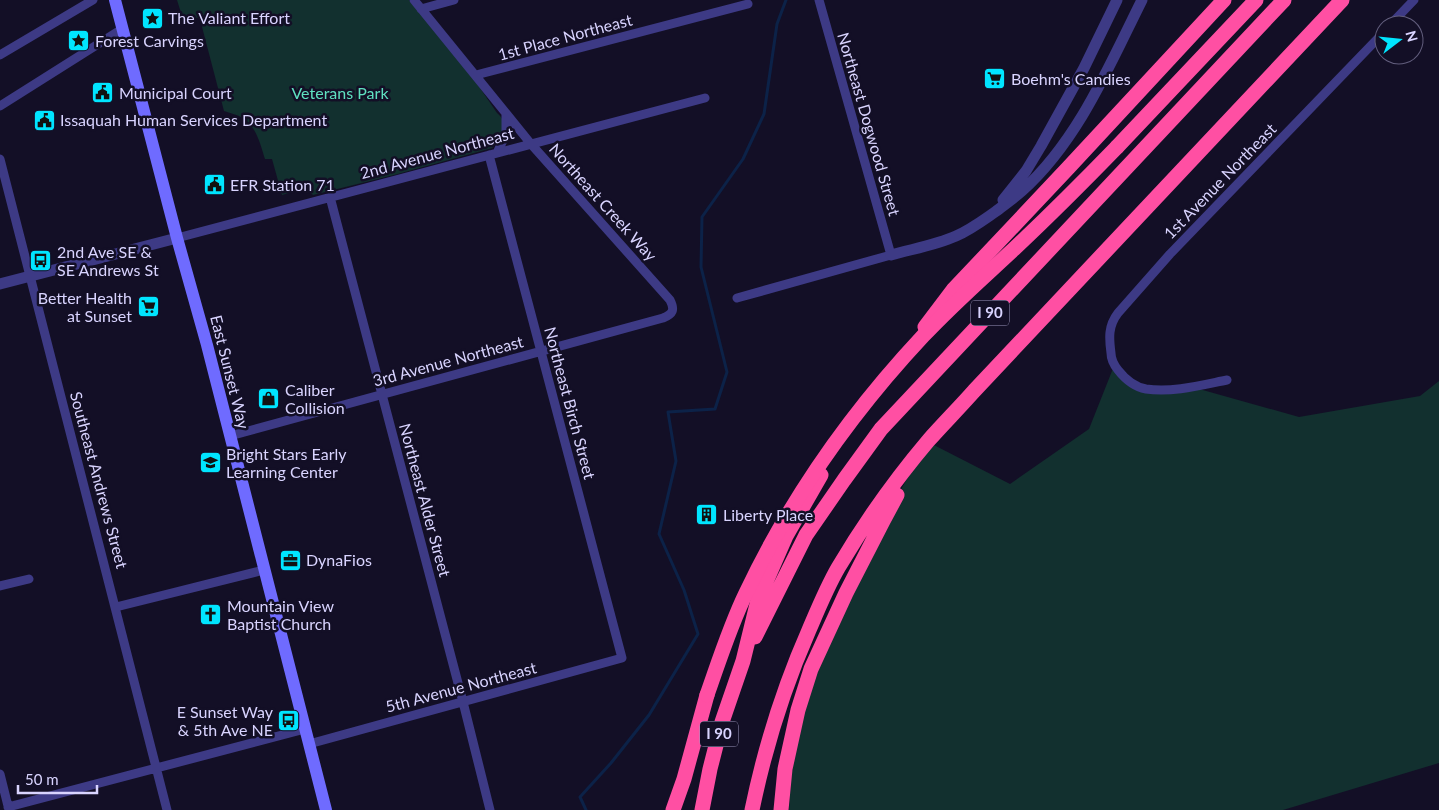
<svg xmlns="http://www.w3.org/2000/svg" width="1439" height="810" font-family="Lato,sans-serif">
  <rect width="100%" height="100%" fill="#130f26"/>
  <path fill="#12302f" d="M177,0H409L463,63L497,113C510,123 502,139 492,148L394,175L313,195L306,188L282,195L272,159H265C260,143 256,124 239,116C235,114 229,113 224,111L201,23L198,18L182,16Z
    M1114,366L1135,385L1192,387L1299,417L1420,396L1439,381V763L1283,810H789L791,777L798,737L810,689L883,521L928,442L1010,484L1089,429Z"/>
  <g fill="none" stroke-linecap="round" stroke-linejoin="round">
    <path stroke="#0c2248" stroke-width="3" d="M586,810L580,797L611,763L649,715L698,634L684,590L659,534L676,461L668,412L715,409L727,372L701,267L702,217L743,159L764,114L777,24L786,0"/>
    <path stroke="#3d3a85" stroke-width="9" d="M421,9L454,0
      M1390,25L1414,0
      M0,55L93,0
      M476,75L748,4
      M0,106L122,29
      M497,153L506,134V114
      M0,159L167,810
      M330,197L463,702L490,810
      M177,238L705,98
      M737,298L891,255L819,0
      M1227,380C1202,385 1172,393 1146,389C1135,387 1125,379 1118,370C1114,365 1111,360 1111,353C1109,338 1108,326 1118,313L1170,254L1384,32
      M230,436L663,318C673,314 675,310 670,300L531,144L414,0
      M0,586L29,579
      M116,607L264,570
      M309,744L622,658L489,155
      M0,774L9,810
      M8,807L305,729"/>
    <path stroke="#3d3a85" stroke-width="11" d="M1003,200L1026,171L1041,146L1084,68L1117,0
      M891,255C912,249 936,245 956,236C970,230 982,221 995,212C1004,205 1013,199 1022,191C1078,141 1109,66 1142,0
      M0,284L177,238"/>
    <path stroke="#6f6bff" stroke-width="12" d="M115,0L177,238L207,345L326,810"/>
    <path stroke="#ff4fa3" stroke-width="15" d="M1117,147L1256,0
      M925,327L953,290L1069,167L1224,0
      M755,637L806,535L844,480L881,429L1284,0
      M673,810L684,779L707,695
      M702,810L710,769L722,722L743,661L758,600L786,536L821,475
      M752,810C765,747 783,689 809,630C818,609 827,587 838,568C864,524 895,480 928,441C943,424 959,408 974,391L1342,0
      M781,810L785,769L798,710L811,669L846,593L883,521L897,495"/>
    <path stroke="#ff4fa3" stroke-width="15" d="M707,695C719,661 730,626 746,593C791,498 851,413 923,336C952,305 984,277 1015,248C1050,215 1084,181 1117,147"/>
  </g>
  <defs>
    <symbol id="sight-square" viewBox="-11 -11 22 22"><rect x="-9" y="-9" width="18" height="18" rx="4" fill="#00e5ff" stroke="#130f26"/><path d="M0-6L1.8-2.2L6-1.7L2.9 1.2L3.7 5.4L0 3.3L-3.7 5.4L-2.9 1.2L-6-1.7L-1.8-2.2Z" fill="#111"/></symbol>
    <symbol id="supermarket-square" viewBox="-11 -11 22 22"><rect x="-9" y="-9" width="18" height="18" rx="4" fill="#00e5ff" stroke="#130f26"/><path d="M-6-5.5h2.5l.6 2H6L4.5 2H-2.5L-4.4-4H-6ZM-1.5 3.2a1.3 1.3 0 1 0 .1 0ZM3 3.2a1.3 1.3 0 1 0 .1 0Z" fill="#111"/></symbol>
    <symbol id="civic-square" viewBox="-11 -11 22 22"><rect x="-9" y="-9" width="18" height="18" rx="4" fill="#00e5ff" stroke="#130f26"/><path d="M-.6-6.5H3V-4.5H.6V-3L4-1V1h2V6H-6V1h2V-1L-.6-3ZM-1.2 2.5V6h2.4V2.5Z" fill="#111"/></symbol>
    <symbol id="bus-square" viewBox="-11 -11 22 22"><rect x="-9" y="-9" width="18" height="18" rx="4" fill="#00e5ff" stroke="#130f26"/><path d="M-5-6H5V4H4V6H2V4H-2V6H-4V4H-5ZM-3.5-4V0h7V-4ZM-3.5 1.2v1.5H-2V1.2ZM2 1.2v1.5H3.5V1.2Z" fill="#111"/></symbol>
    <symbol id="shop-square" viewBox="-11 -11 22 22"><rect x="-9" y="-9" width="18" height="18" rx="4" fill="#00e5ff" stroke="#130f26"/><path d="M-5-2.5h2.3a2.7 3.5 0 0 1 5.4 0H5L5.5 6h-11ZM-1.5-2.5h3a1.5 2.3 0 0 0-3 0Z" fill="#111"/></symbol>
    <symbol id="school-square" viewBox="-11 -11 22 22"><rect x="-9" y="-9" width="18" height="18" rx="4" fill="#00e5ff" stroke="#130f26"/><path d="M0-5L7-2L0 1L-7-2ZM-4 1L0 2.5L4 1V4Q0 6-4 4Z" fill="#111"/></symbol>
    <symbol id="building-square" viewBox="-11 -11 22 22"><rect x="-9" y="-9" width="18" height="18" rx="4" fill="#00e5ff" stroke="#130f26"/><path d="M-4-6H4V6H1V3H-1V6H-4ZM-2.5-4.3h1.7v1.8h-1.7ZM.8-4.3h1.7v1.8H.8ZM-2.5-1h1.7V.8h-1.7ZM.8-1h1.7V.8H.8Z" fill="#111"/></symbol>
    <symbol id="office-square" viewBox="-11 -11 22 22"><rect x="-9" y="-9" width="18" height="18" rx="4" fill="#00e5ff" stroke="#130f26"/><path d="M-6-3h4V-5.5h4V-3h4V5H-6ZM-1-4.5V-3h2v-1.5ZM-6 0V1H6V0Z" fill="#111"/></symbol>
    <symbol id="church-square" viewBox="-11 -11 22 22"><rect x="-9" y="-9" width="18" height="18" rx="4" fill="#00e5ff" stroke="#130f26"/><path d="M-1.2-6h2.4v3.5h3.3v2.4h-3.3V6h-2.4V-.1h-3.3v-2.4h3.3Z" fill="#111"/></symbol>
  </defs>
  <g fill-rule="evenodd">
    <use href="#sight-square" x="140" y="6" width="25" height="25"/>
    <use href="#sight-square" x="66" y="28" width="25" height="25"/>
    <use href="#supermarket-square" x="982" y="66" width="25" height="25"/>
    <use href="#civic-square" x="90" y="80" width="25" height="25"/>
    <use href="#civic-square" x="32" y="108" width="25" height="25"/>
    <use href="#civic-square" x="202" y="172" width="25" height="25"/>
    <use href="#bus-square" x="28" y="248" width="25" height="25"/>
    <use href="#supermarket-square" x="136" y="294" width="25" height="25"/>
    <use href="#shop-square" x="256" y="386" width="25" height="25"/>
    <use href="#school-square" x="198" y="450" width="25" height="25"/>
    <use href="#building-square" x="694" y="502" width="25" height="25"/>
    <use href="#office-square" x="278" y="548" width="25" height="25"/>
    <use href="#church-square" x="198" y="602" width="25" height="25"/>
    <use href="#bus-square" x="276" y="708" width="25" height="25"/>
  </g>
  <g text-anchor="middle" stroke-width="5" stroke-linejoin="round" paint-order="stroke">
    <g fill="#130f26" stroke="#9e99be" stroke-width="1">
      <rect x="971" y="300.5" width="38" height="25" rx="4"/>
      <rect x="700" y="721.5" width="38" height="25" rx="4"/>
    </g>
    <g font-size="15" font-weight="bold" fill="#d9d4ff">
      <text x="990" y="318">I 90</text>
      <text x="719" y="739">I 90</text>
    </g>
    <g font-size="16" fill="#d9d4ff" stroke="#130f26" text-anchor="start">
      <text x="168" y="24">The Valiant Effort</text>
      <text x="95" y="47">Forest Carvings</text>
      <text x="1011" y="85">Boehm's Candies</text>
      <text x="119" y="99">Municipal Court</text>
      <text x="60" y="126">Issaquah Human Services Department</text>
      <text x="230" y="191">EFR Station 71</text>
      <text x="57" y="258">2nd Ave SE &amp;<tspan x="57" dy="18">SE Andrews St</tspan></text>
      <text x="132" y="304" text-anchor="end">Better Health<tspan x="132" dy="18">at Sunset</tspan></text>
      <text x="285" y="396">Caliber<tspan x="285" dy="18">Collision</tspan></text>
      <text x="226" y="460">Bright Stars Early<tspan x="226" dy="18">Learning Center</tspan></text>
      <text x="723" y="521">Liberty Place</text>
      <text x="306" y="566">DynaFios</text>
      <text x="227" y="612">Mountain View<tspan x="227" dy="18">Baptist Church</tspan></text>
      <text x="273" y="718" text-anchor="end">E Sunset Way<tspan x="273" dy="18">&amp; 5th Ave NE</tspan></text>
    </g>
    <g font-size="16" fill="#d9d4ff" stroke="#130f26">
      <text transform="translate(565 37) rotate(-15)" y="6">1st Place Northeast</text>
      <text transform="translate(869 124) rotate(74)" y="6">Northeast Dogwood Street</text>
      <text transform="translate(437 153) rotate(-15)" y="6">2nd Avenue Northeast</text>
      <text transform="translate(1220 181) rotate(-46)" y="6">1st Avenue Northeast</text>
      <text transform="translate(603 202) rotate(48)" y="6">Northeast Creek Way</text>
      <text transform="translate(448 361) rotate(-15)" y="6">3rd Avenue Northeast</text>
      <text transform="translate(230 372) rotate(76)" y="6">East Sunset Way</text>
      <text transform="translate(570 403) rotate(75)" y="6">Northeast Birch Street</text>
      <text transform="translate(99 480) rotate(75)" y="6">Southeast Andrews Street</text>
      <text transform="translate(425 500) rotate(75)" y="6">Northeast Alder Street</text>
      <text transform="translate(461 687) rotate(-15)" y="6">5th Avenue Northeast</text>
    </g>
    <g font-size="16" fill="#5fe0c0" stroke="#130f26">
      <text x="340" y="99">Veterans Park</text>
    </g>
  </g>
  <g transform="translate(1399 40) rotate(74)"><circle r="24" fill="#130f26" stroke="#625e7d"/>
  <path d="M0-4L9 19L0 12L-9 19Z" fill="#00e5ff"/>
  <text y="-8" font-size="14" font-weight="bold" text-anchor="middle" fill="#d9d4ff">N</text>
  </g>
  <path d="M18 785v8h79v-8" fill="none" stroke="#d9d4ff" stroke-width="2.5"/>
  <text x="25" y="785" font-size="15" fill="#d9d4ff" stroke="#130f26" stroke-width="4" paint-order="stroke">50 m</text>
</svg>
